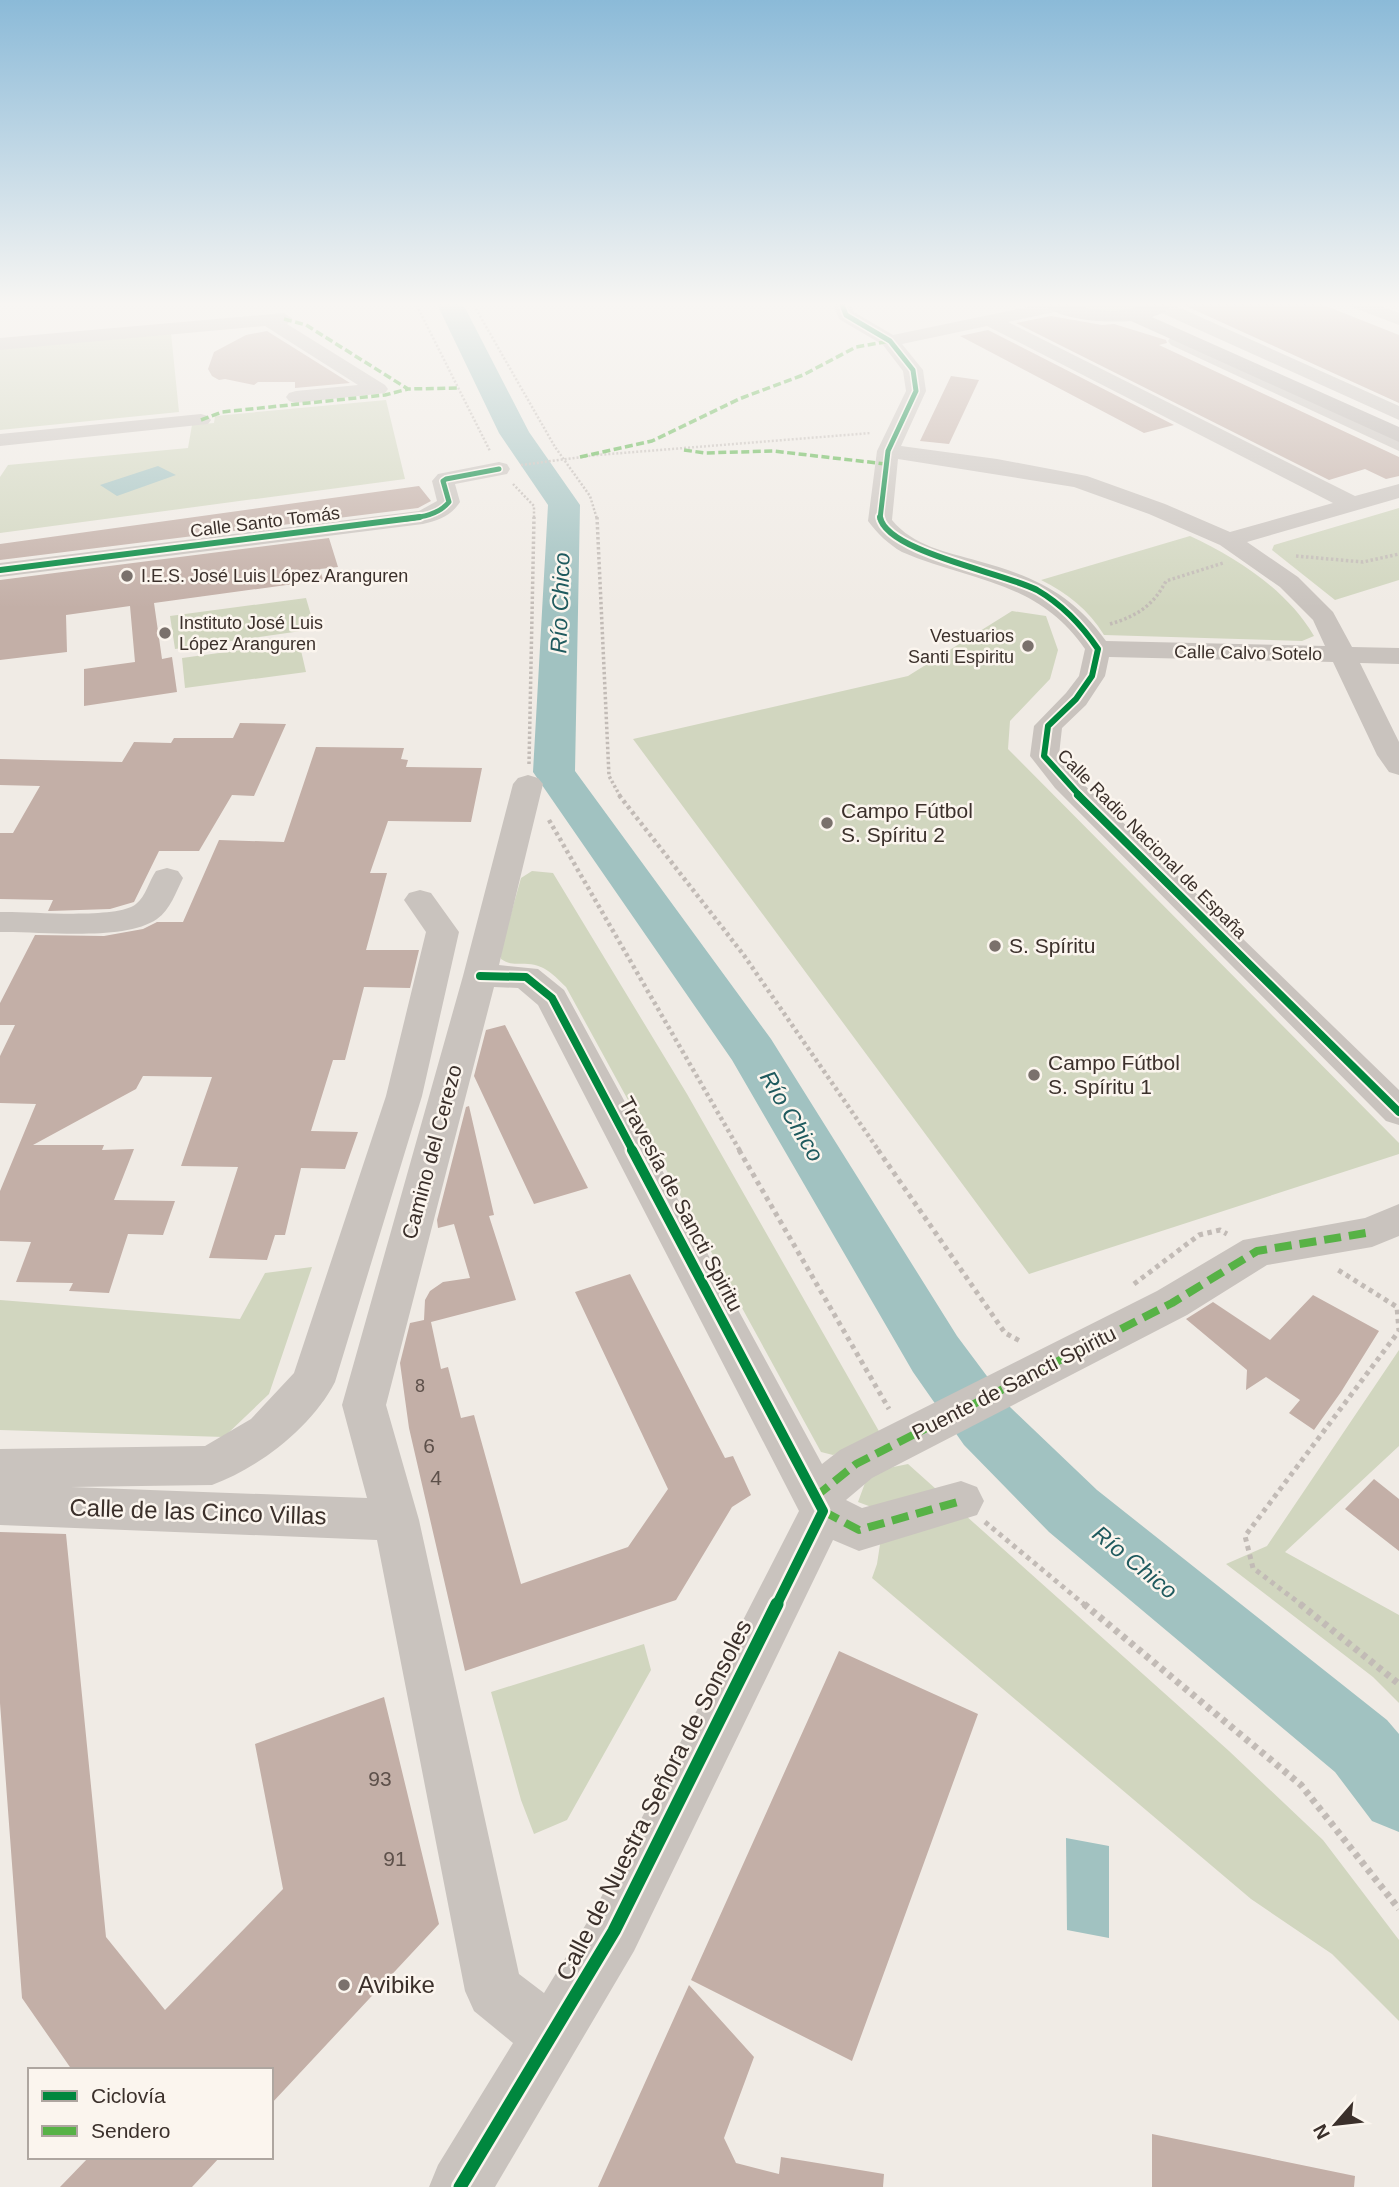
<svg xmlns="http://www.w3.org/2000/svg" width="1399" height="2187" font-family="Helvetica,sans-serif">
  <rect width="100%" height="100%" fill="#f0ebe5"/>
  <path fill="#d1d6bf" d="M1062,302H1148C1126,318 1085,312 1062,302Z
    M171,333L179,412L0,430V349Z
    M386,400L405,479L0,533V477L8,465L188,448L192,425L214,423L215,416Z
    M1399,508V580L1335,600L1272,550L1274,545Z
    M1190,536C1237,558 1287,590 1314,636L1302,641L1104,635C1089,610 1067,593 1041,580Z
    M306,598L315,629L175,649L170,616Z
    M1012,611L1046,616L1058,650L1050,679L1010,721L1008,749L1399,1143V1154L1029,1274L633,739L908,676Z
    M299,642L306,672L185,688L182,658Z
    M532,871L553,873L687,1094L880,1433L833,1455L821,1452L566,987C555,976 545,965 528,964C516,963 512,966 501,959V949L521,878Z
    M312,1267L269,1394L224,1437L0,1430V1300L240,1319L265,1273Z
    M1399,1350V1446L1285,1552L1399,1615V1703L1373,1677L1226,1564L1267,1546Z
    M908,1464L1229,1751L1323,1840L1399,1940V2021L1332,1954L1251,1899L872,1578L877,1564L885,1512L858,1502L869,1472Z
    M644,1644L651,1670L567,1820L534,1834L521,1800L491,1692Z"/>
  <path fill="#a1c2c1" d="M158,466L176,475L117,496L100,485Z
    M1066,1838L1109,1846V1938L1067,1930Z"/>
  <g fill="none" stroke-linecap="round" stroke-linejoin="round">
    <path fill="#a1c2c1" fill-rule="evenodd" d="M436,302H462L529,432L580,505L575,771L771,1039L957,1336L1010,1407L1097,1490L1387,1720L1399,1734V1832L1372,1821L1335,1772L1049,1532L964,1445L913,1372L732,1060L533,772L548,505L499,433Z"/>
  </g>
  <path fill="#c3afa7" d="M1177,302H1316L1399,335V403Z
    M1051,316L1102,325L1114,324L1166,340L1167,343L1159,345L1399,457V476L1386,479L1365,469L1329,480L1016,323Z
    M988,330L1174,425L1144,433L960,336Z
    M267,331L350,383L295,388V382H258L254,385L225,379L219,380L212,376L208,369L214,352L246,335Z
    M951,376L979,380L949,444L920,441Z
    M419,486L431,501L418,508L0,560V544Z
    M329,538L338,567L320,569L323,580L154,603L162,659L172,657L177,692L84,706V669L135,662L130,606L66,615L67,652L0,660V580Z
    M240,723L286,724L254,796L232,795L199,851H159L134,902L110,909L50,911H48L53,900L0,899V833H13L40,786L0,785V759L122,762L134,742L171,743L174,738H233Z
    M316,747L404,748L401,759L408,760L406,767L482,768L471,822L388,821L370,873H387L366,950H419L410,988L364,987L345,1060H333L311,1131L358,1132L345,1169L301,1168L285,1235H275L267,1260L209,1258L238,1167L181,1166L212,1077L143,1076L136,1089L33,1145H104L102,1150L134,1149L114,1200L175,1201L163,1235L128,1234L109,1293L69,1291L73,1283L16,1282L31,1242L0,1241V1191L36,1104L0,1103V1056L15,1025H0V1003L35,935L104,936L143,929L157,922H183L219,840L284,842Z
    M505,1025L588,1188L534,1204L474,1076L486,1030Z
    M469,1106L494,1215L489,1216L516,1300L431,1322L441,1369L448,1367L461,1418L474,1415L521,1584L628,1547L668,1489L575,1292L630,1274L725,1458L733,1456L751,1495L732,1507L676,1600L465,1671L409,1428L400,1363L410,1323L424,1320L425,1300L430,1291L443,1282L470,1278L454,1224L438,1228L437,1220L466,1107Z
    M1313,1295L1379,1331L1341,1392L1314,1430L1289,1413L1300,1400L1266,1377L1246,1390L1247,1370L1186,1319L1213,1302L1270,1340Z
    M1374,1479L1399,1499V1551L1345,1509Z
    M0,1532L66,1534L106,1937L165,2010L283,1889L255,1744L384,1697L439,1924L271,2104V2070H72L22,1998L0,1703Z
    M839,1651L978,1714L852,2061L691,1980Z
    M689,1985L754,2057L724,2138L736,2163L779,2174L781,2157L884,2174L883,2187H598Z
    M1152,2134L1355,2176L1354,2187H1152Z
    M89,2157H220L192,2187H60Z"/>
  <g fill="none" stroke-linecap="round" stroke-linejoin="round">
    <path stroke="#c2bbb6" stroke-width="2.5" stroke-dasharray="2 2" stroke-linecap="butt" d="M415,302L490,451
      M472,302L555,447L590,496L597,519
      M521,465L597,455L871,433
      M513,484L534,506V519"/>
    <path stroke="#c2bbb6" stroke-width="3.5" stroke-dasharray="2.5 2.5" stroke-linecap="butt" d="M597,517L609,776L620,796
      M1296,556L1363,562L1399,554
      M1110,624C1137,616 1153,606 1166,581L1223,563
      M529,764L534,517"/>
    <path stroke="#c2bbb6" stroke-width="4.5" stroke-dasharray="3.5 3.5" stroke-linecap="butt" d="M619,795L743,954L879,1151
      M549,820L740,1151"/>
    <path stroke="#c2bbb6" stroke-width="5" stroke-dasharray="4.5 4.5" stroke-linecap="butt" d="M739,1150L889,1409
      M878,1150L1005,1333L1022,1342
      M1134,1284L1199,1235L1220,1230L1227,1234
      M985,1522L1086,1606
      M1303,1606L1253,1568L1245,1536L1399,1331L1397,1307L1335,1268"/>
    <path stroke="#c2bbb6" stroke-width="7" stroke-dasharray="5 5" stroke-linecap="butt" d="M1084,1604L1301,1785L1399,1909
      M1300,1604L1399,1684"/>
    <path fill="#c9c3be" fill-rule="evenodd" d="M832,302H850L854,312L893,335L1052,302H1064L1067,306L1064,310L1008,322L1355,496L1399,484V498L1247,542L1298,577L1333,612L1352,647L1399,648V664L1360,663L1399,742V775L1389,772L1377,755L1333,662L1109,657L1105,676L1086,705L1062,728L1059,755L1075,776L1399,1090V1125L1386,1121L1055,788L1030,756L1034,726L1066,693L1079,676L1085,649C1037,580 972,582 902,552C888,544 878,534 868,521L877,451L906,391L903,371L883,345L839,319ZM987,326L1333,503L1230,532L1165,504L1087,476L997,459L901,446L926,391L923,370L902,344ZM898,459L1074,487L1149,514L1220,545L1280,587L1313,620L1325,646L1106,641C1072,593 1033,576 978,561C947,552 913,546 892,520Z
      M1156,302H1167L1399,406V420L1155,310L1152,306Z
      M1346,302H1371L1399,313V325L1349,306Z
      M284,313L293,319L287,324L385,385L388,389L385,393L296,403L289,401L286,397L289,393L296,391L358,385L265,326L0,350V338Z
      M1178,335L1399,437V451L1171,345L1168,341L1171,337Z
      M201,414L208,416L211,420L208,424L0,446V434Z
      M499,462L507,464L510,469L507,474L455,484L460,502C451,516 439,520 423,524L0,577V563L419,511L437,501L432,481L438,474Z
      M528,775L538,778L543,784L499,965L538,969L564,990L822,1464L840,1450L1157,1291L1243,1240L1365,1218L1399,1204V1236L1372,1247L1267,1265L1187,1315L872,1478L846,1500L862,1508L961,1481L977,1487L984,1501L977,1515L859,1551L833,1540L634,1951L495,2187H429L438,2165L513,2043L474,2011L465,1991L377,1540L0,1525V1449L205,1446L251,1419L294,1373L386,1096L426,932L404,900L409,893L420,890L431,893L459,932L422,1096L335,1382C312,1427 259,1468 212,1485L71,1487L367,1498L342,1405L463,976L513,784L518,778ZM494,987L518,988L538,1005L799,1511L594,1911L544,1993L519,1974L419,1520L386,1405Z
      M167,868L178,871L183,878C176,892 170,910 157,919C124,942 40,931 0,932V912C28,911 116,920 136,904C146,896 149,881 156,871Z"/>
    <path fill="#b8b1ad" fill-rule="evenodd" d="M1041,302C1067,301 1089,311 1115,311C1131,311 1150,300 1165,304L1168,308L1165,312L1152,317L1399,427V442L1131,321C1107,323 1057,321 1041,302Z"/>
    <path stroke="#57b246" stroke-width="3.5" stroke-dasharray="8 3.5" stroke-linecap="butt" d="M284,319L306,325L408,389L458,388
      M201,420L222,412L385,395L408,389
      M684,450L705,453L773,451L886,464
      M580,457L652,441L739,399L803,375L856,347L890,341"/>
    <path stroke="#57b246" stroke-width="8" stroke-dasharray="17 8" stroke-linecap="butt" d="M815,1497L856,1464L1172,1303L1257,1251L1372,1232
      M823,1511L859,1530L961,1501"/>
    <defs>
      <path id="cycleway-far4" d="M841,302L846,315L890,341L913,370L916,391L888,451L880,519
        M406,519C422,517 438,515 449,502L443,481L446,479L499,469"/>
      <path id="cycleway-far3" d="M880,517C886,552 1005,573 1037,590C1063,605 1081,624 1098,649L1092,676L1076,699L1048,726L1044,756L1080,796
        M0,570L420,517"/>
      <path id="cycleway-far2" d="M1078,795L1399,1112
        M480,976L526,977L552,998L633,1151"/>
      <path id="cycleway-far1" d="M632,1150L823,1511L776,1606"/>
      <path id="cycleway" d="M460,2187L614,1931L777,1604"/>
    </defs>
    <use href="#cycleway-far4" stroke="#fbf5ee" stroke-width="8"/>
    <use href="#cycleway-far3" stroke="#fbf5ee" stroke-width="10"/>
    <use href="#cycleway-far2" stroke="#fbf5ee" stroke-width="12"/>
    <use href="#cycleway-far1" stroke="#fbf5ee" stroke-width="15"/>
    <use href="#cycleway" stroke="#fbf5ee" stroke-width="18"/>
    <use href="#cycleway-far4" stroke="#00873e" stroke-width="5"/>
    <use href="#cycleway-far3" stroke="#00873e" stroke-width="6"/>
    <use href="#cycleway-far2" stroke="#00873e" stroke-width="8"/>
    <use href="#cycleway-far1" stroke="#00873e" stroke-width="10"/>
    <use href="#cycleway" stroke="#00873e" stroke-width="13"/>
  </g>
  <linearGradient id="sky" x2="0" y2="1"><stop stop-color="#8bbad8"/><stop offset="0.5" stop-color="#f8f6f3"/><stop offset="1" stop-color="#f8f6f3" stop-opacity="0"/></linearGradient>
  <rect width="1399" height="608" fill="url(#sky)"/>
  <g fill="#7a716c" stroke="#fbf5ee" stroke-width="2.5">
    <circle cx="127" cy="576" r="7"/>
    <circle cx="165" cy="633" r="7"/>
    <circle cx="1028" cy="646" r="7"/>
    <circle cx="827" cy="823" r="7"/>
    <circle cx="995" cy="946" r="7"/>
    <circle cx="1034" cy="1075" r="7"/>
    <circle cx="344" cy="1985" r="7"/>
  </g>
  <g text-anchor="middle" stroke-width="5" stroke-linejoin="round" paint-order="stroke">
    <g font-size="18" fill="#3b302b" stroke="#fbf5ee">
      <text transform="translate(265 522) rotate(-7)" y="6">Calle Santo Tomás</text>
      <text transform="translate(1248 653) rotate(1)" y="6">Calle Calvo Sotelo</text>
      <text transform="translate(1152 844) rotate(45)" y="6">Calle Radio Nacional de España</text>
    </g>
    <g font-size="18" fill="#3b302b" stroke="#fbf5ee" text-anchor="start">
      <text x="141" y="582">I.E.S. José Luis López Aranguren</text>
      <text x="179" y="629">Instituto José Luis<tspan x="179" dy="21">López Aranguren</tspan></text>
      <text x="1014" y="642" text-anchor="end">Vestuarios<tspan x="1014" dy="21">Santi Espiritu</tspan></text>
    </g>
    <g font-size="18" fill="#5d504a">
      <text x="420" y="1392">8</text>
    </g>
    <g font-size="21" fill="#3b302b" stroke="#fbf5ee" text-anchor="start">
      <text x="841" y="818">Campo Fútbol<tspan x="841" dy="24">S. Spíritu 2</tspan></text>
      <text x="1009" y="953">S. Spíritu</text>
      <text x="1048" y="1070">Campo Fútbol<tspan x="1048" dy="24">S. Spíritu 1</tspan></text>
    </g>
    <g font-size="21" fill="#3b302b" stroke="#fbf5ee">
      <text transform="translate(432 1152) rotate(-75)" y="7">Camino del Cerezo</text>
      <text transform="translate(681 1204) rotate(62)" y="7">Travesía de Sancti Spiritu</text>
      <text transform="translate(1014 1383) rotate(-27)" y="7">Puente de Sancti Spiritu</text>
    </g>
    <g font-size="21" fill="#5d504a">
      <text x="429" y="1453">6</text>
      <text x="436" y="1485">4</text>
      <text x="380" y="1786">93</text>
      <text x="395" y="1866">91</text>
    </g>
    <g font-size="23" font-style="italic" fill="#1f5a5e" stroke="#fbf5ee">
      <text transform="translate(560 603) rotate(-88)" y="8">Río Chico</text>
      <text transform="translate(792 1116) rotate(59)" y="8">Río Chico</text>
      <text transform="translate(1135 1562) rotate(39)" y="8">Río Chico</text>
    </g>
    <g font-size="24" fill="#3b302b" stroke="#fbf5ee">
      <text transform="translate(198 1512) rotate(2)" y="8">Calle de las Cinco Villas</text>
      <text transform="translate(654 1800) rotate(-63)" y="8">Calle de Nuestra Señora de Sonsoles</text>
    </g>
    <g font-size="24" fill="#3b302b" stroke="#fbf5ee" text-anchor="start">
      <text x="358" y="1993">Avibike</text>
    </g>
  </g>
  <rect x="28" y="2068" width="245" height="91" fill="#fbf5ee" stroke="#aea6a0" stroke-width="2"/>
  <rect x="42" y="2091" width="35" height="10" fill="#00873e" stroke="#aea6a0" stroke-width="2"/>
  <text x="91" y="2103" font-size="21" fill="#3b302b">Ciclovía</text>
  <rect x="42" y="2126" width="35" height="10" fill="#57b246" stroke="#aea6a0" stroke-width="2"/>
  <text x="91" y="2138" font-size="21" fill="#3b302b">Sendero</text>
  <g transform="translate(1336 2124) rotate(242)" stroke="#fbf5ee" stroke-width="5" paint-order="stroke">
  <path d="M0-5L12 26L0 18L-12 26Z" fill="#3b302b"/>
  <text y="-10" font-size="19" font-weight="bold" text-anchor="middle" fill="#3b302b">N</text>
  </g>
</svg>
